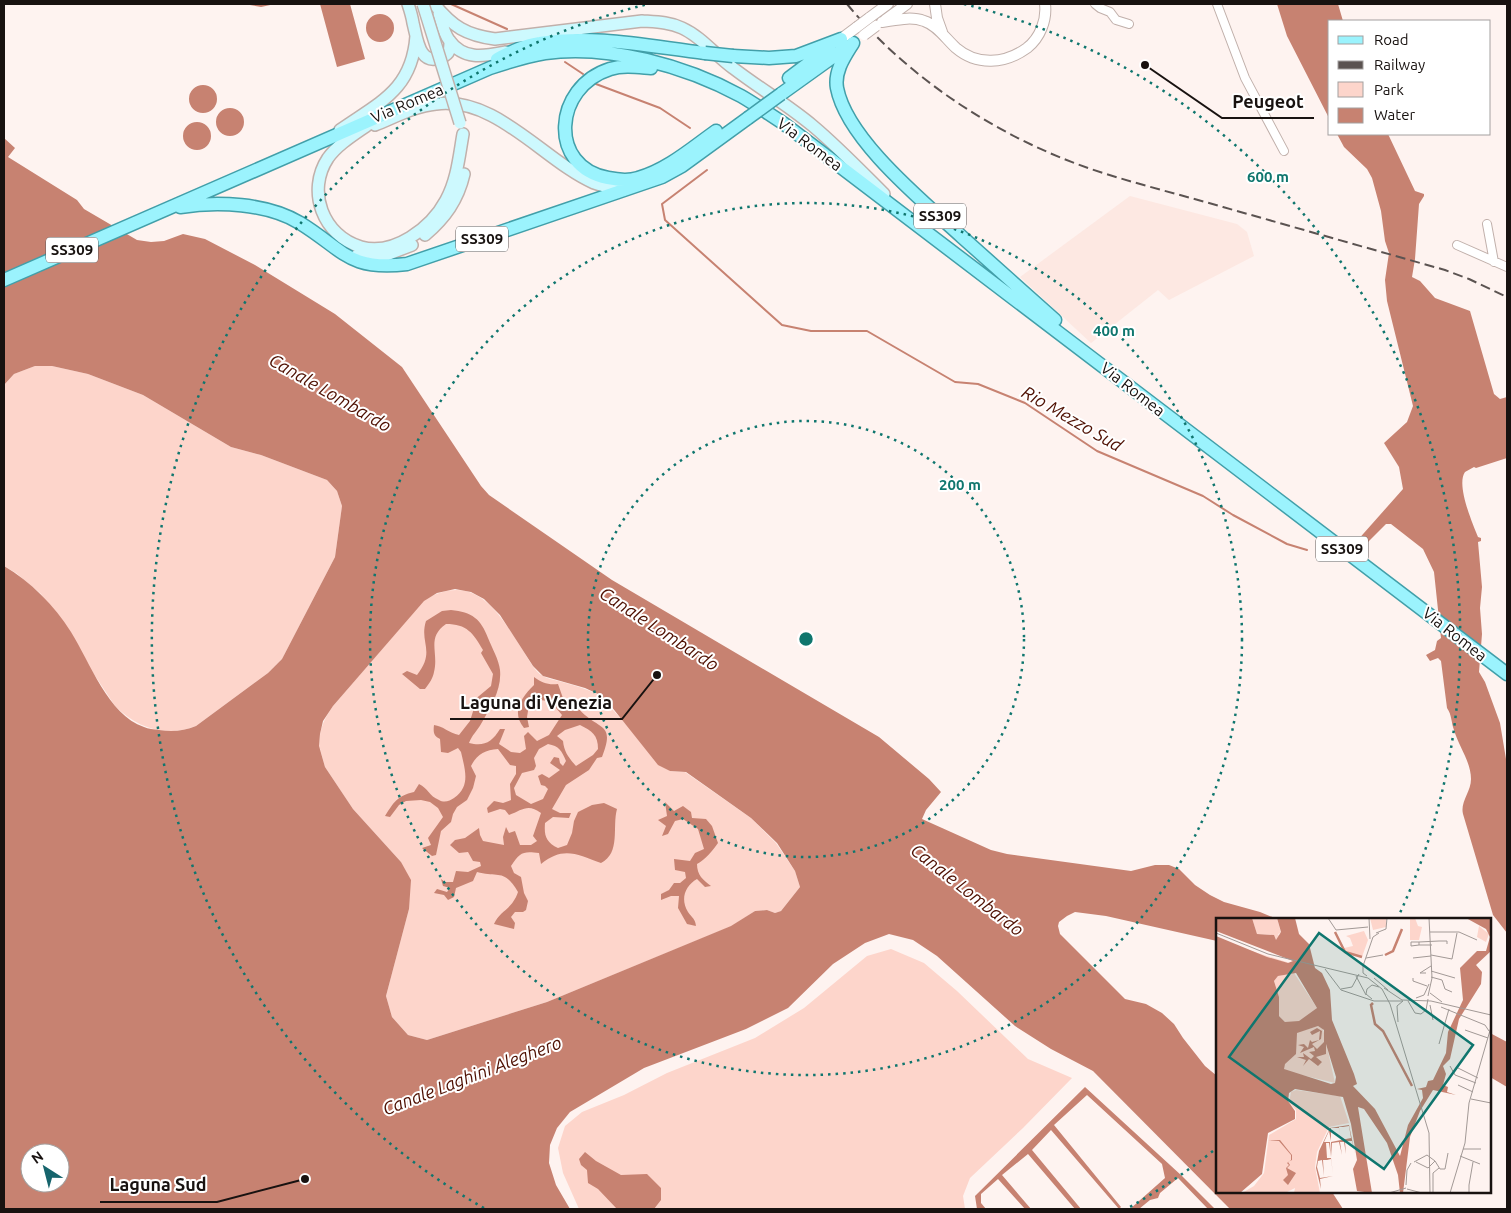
<svg xmlns="http://www.w3.org/2000/svg" width="1511" height="1213" font-family="Ubuntu,sans-serif">
  <rect width="100%" height="100%" fill="#fef3f0"/>
  <path fill="#fde8e2" d="M1130,196L1237,224L1247,232L1254,256L1169,300L1158,290L1091,343L1020,277Z"/>
  <path fill="#fdd5cb" d="M35,366H52L88,374L143,395L231,447L261,455L327,480L337,491L342,506L335,557L282,659L268,673L196,726C166,738 137,728 115,706L41,594L16,573L4,566V385L14,374Z
    M4,579L111,716L140,736L319,746C320,728 323,721 333,706L424,600C476,570 499,613 524,652C529,660 535,672 543,676C548,679 556,680 562,682C574,685 586,689 598,694L670,771L685,772L751,818L776,843L795,871L800,887L781,911L775,913L767,910L755,911L732,926L547,1002L427,1040L408,1035L392,1017L386,996L409,909L401,862L353,809L325,767L320,749L349,1067Z
    M891,949L924,963L957,991L1028,1059L1072,1078L1023,1128L970,1178L963,1196L965,1209H579L563,1173L558,1148L565,1126L582,1112L624,1095L667,1073L755,1038L804,1008L867,956Z"/>
  <path fill="#c78271" fill-rule="evenodd" d="M320,4H350L365,59L337,67Z
    M1277,4H1338L1343,21H1330V120L1287,36Z
    M366 28a14 14 0 1 1 28 0a14 14 0 1 1-28 0Z
    M189 99a14 14 0 1 1 28 0a14 14 0 1 1-28 0Z
    M216 122a14 14 0 1 1 28 0a14 14 0 1 1-28 0Z
    M183 136a14 14 0 1 1 28 0a14 14 0 1 1-28 0Z
    M1337,134H1388L1415,191L1424,194V196L1419,204L1415,259L1412,277L1420,281L1435,298L1470,311L1494,394L1500,399L1507,397V458L1476,468L1474,467L1465,472C1456,485 1472,522 1478,537L1481,538V541L1478,542L1482,587L1480,608L1482,634L1479,672L1485,682L1500,723L1507,765V933L1493,915L1463,814C1460,802 1471,792 1471,779C1471,762 1459,747 1454,730C1451,722 1452,715 1447,708L1441,661L1438,658L1430,661L1426,655L1435,650L1437,641L1441,638L1434,572L1423,549L1391,524H1386L1363,547L1356,542L1403,489L1399,467L1384,443L1407,422L1413,406L1387,301L1385,280L1389,253L1385,241L1381,211L1372,178L1367,169L1344,147Z
    M4,138L15,148L8,157L77,200L84,209L137,240L151,242L164,241L183,234L205,239L255,265L335,314L402,367L481,486L489,495L612,580L879,737L929,779L941,792L926,810L922,819L991,850L1007,854L1131,871L1155,865H1169L1179,869L1195,885L1210,895L1224,902L1260,912L1277,919H1217V941L1106,916L1075,912L1067,916L1059,922L1058,926L1060,934L1125,999L1146,1004L1162,1013L1174,1024L1183,1038L1205,1066L1217,1076V1192H1332L1343,1209H1230L1093,1071L1051,1049L1015,1026L937,956L913,940L889,934L865,943L833,964L788,1008L746,1029L644,1068L570,1112L557,1128L550,1145L549,1163L556,1185L570,1209H4V566C31,582 54,605 71,632C90,662 108,715 144,727C148,729 154,729 159,730C172,732 184,731 196,726L268,673L282,659L335,557L342,506L337,491L327,480L261,455L231,447L143,395L88,374L52,366H35L14,374L4,385ZM455,589L471,592L484,599L500,615L533,666L543,676L585,688L598,694L611,706L658,765L670,771L686,772L751,818L777,843L795,871L800,887L781,911L775,913L767,910L755,911L731,926L547,1002L427,1040L408,1035L392,1017L386,996L409,909L411,880L401,862L353,809L325,767L319,746L320,734L323,721L333,706L424,601L437,593ZM30,1153H60V1183H30Z
    M451,610C472,612 481,619 488,638C492,648 499,660 500,670C502,690 490,708 481,724C477,731 472,735 469,743C484,747 492,742 500,729H505L499,744L511,752L520,753L526,749L524,736L528,732L537,741L549,735L562,715L550,701L539,700L529,705L527,717L529,727L524,728C511,712 521,698 534,685V677C542,683 548,685 558,684L564,701H581L584,706L579,709C598,731 616,721 602,757L597,758L589,770L566,785L552,809L560,813H571L569,818L553,817L545,823C544,836 546,842 558,848L567,845L572,833L574,821L578,812L592,805L604,803L617,809C612,827 621,853 601,863C577,854 563,846 541,864L539,853C523,851 520,852 511,866L514,873L521,877L524,893L528,901L526,910L523,912H515L511,917L515,923L514,929L494,924C500,910 512,910 518,892C504,868 498,878 477,872L473,881L456,888L454,897L448,900L444,895L434,893L437,889L447,892L450,888L443,886L441,879L445,882H453L456,871L468,872L481,866L480,862L473,861L468,852L459,853L450,845L455,840L465,838L479,828L480,835L483,841L504,845L503,837L506,827L509,833L515,831L520,845H531L537,841L533,836L541,813C528,803 522,810 509,815L505,810L500,809L488,813L487,808L494,801L503,803L511,800L510,784L516,774V766L510,765L498,749C485,750 477,754 471,766L476,776L473,788L467,800L457,807L453,814L451,822L441,831L436,855L432,856L422,848L431,845L428,838L443,817L438,808L430,802L421,800L406,801L399,805L390,817L385,816C394,802 397,796 414,792L419,784C428,788 429,796 439,800C444,803 450,801 454,798C471,786 465,770 461,752L458,748L448,753L441,752L440,739C434,736 433,733 434,725C443,726 449,733 459,735L470,721L475,705L473,701L491,686L493,674L481,653L483,650C473,633 467,624 446,624C426,638 439,652 434,672C433,678 429,684 425,689H420L402,674L407,671L417,675C436,651 419,643 426,621L442,611ZM580,725C592,731 598,735 598,749L593,755L576,766C569,758 564,752 563,741L557,736L565,730ZM548,744C559,746 562,751 566,761L563,766L560,763L559,758L554,757L550,763L560,770L549,778L542,774L538,776L541,785L545,786L548,789L543,799L531,804L516,795L514,788L522,773L534,770L536,766L534,758L539,749Z
    M665,802L674,811L683,806L691,812L692,818L706,819L712,826L718,843C713,850 705,860 697,864C697,875 703,880 711,886L705,887L697,879C685,886 680,899 688,912C692,918 695,918 696,926L687,924L678,908L679,896H671L661,900V894L669,890L674,883H680L686,878L685,872L675,870L674,859L690,861L695,853L704,849L698,829L683,819L675,821L668,834L662,836L666,826L658,820L667,816Z
    M1490,1033L1507,1042V1087L1490,1077Z
    M1085,1087L1182,1176L1215,1209H1208L1178,1178L1160,1193L1158,1198L1150,1200L1139,1209H1130L1165,1178L1162,1164L1087,1095L1054,1125L1121,1207L1119,1209L1051,1130L1032,1150L1081,1209H1075L1028,1154L1002,1175L1031,1209H1025L998,1179L981,1194V1203L986,1209H977L975,1196Z
    M585,1152L596,1161L621,1175L647,1174L661,1188V1200L654,1209H617L598,1189L588,1183L587,1170L581,1165L579,1159Z"/>
  <g fill="none" stroke-linecap="round" stroke-linejoin="round">
    <path stroke="#c78271" stroke-width="2" d="M250,4L261,6L270,4
      M451,4L507,29
      M565,62L583,74
      M596,84L660,108L690,128
      M707,170L662,204L665,220L782,325L811,331H867L955,382L978,384L1025,403L1097,451L1203,496L1233,515L1287,544L1307,550"/>
    <defs>
      <path id="minor" d="M1095,4L1100,8L1110,12L1116,20L1129,24
        M1217,4L1245,78L1284,151
        M1487,224L1494,262
        M1457,245L1507,267"/>
      <path id="tertiary" d="M935,4L937,18L942,32
        M869,18L888,4
        M885,20L907,4
        M882,22C896,20 911,16 924,21C937,25 946,39 956,48C977,66 1005,64 1027,48C1040,38 1047,20 1045,4
        M841,39L857,27"/>
      <path id="secondary" d="M408,4C410,10 412,16 413,23C417,38 419,67 442,57C450,54 450,49 450,41
        M434,4C453,27 466,35 495,39L642,21C657,22 669,22 682,28C702,37 716,56 733,68C759,88 788,105 813,126C838,147 861,171 884,194
        M439,14C442,22 443,32 449,40C464,61 485,56 506,52
        M369,124C355,134 338,144 328,158C306,191 323,236 361,247C394,256 431,228 446,200C457,180 459,157 463,134
        M375,125C395,117 415,106 436,104C496,96 544,161 594,183C604,187 614,188 624,190
        M340,130C380,102 412,90 416,36
        M425,235C445,218 458,200 464,174
        M356,256L381,257L412,245"/>
      <path id="primary" d="M853,43C845,56 834,71 837,88C847,140 924,202 962,237C993,265 1024,292 1055,320
        M733,56L769,58L796,56L841,39
        M497,59C511,52 525,45 540,43C594,34 652,47 705,53
        M651,68C637,67 624,65 610,69C553,87 548,167 608,178C618,180 629,181 638,178C667,170 692,148 716,131
        M789,78L829,48
        M781,94L848,46
        M180,207C217,201 267,203 300,223C344,250 348,271 407,264L662,177L682,166L748,118
        M4,280L490,68C508,62 526,56 545,53C608,44 686,66 741,96C755,104 769,114 783,123L1507,674"/>
    </defs>
    <use href="#minor" stroke="#c1b0ab" stroke-width="10"/>
    <use href="#tertiary" stroke="#c1b0ab" stroke-width="12"/>
    <use href="#secondary" stroke="#c1b0ab" stroke-width="14"/>
    <use href="#primary" stroke="#429fa9" stroke-width="15"/>
    <use href="#minor" stroke="#fff" stroke-width="8"/>
    <use href="#tertiary" stroke="#fff" stroke-width="10"/>
    <use href="#secondary" stroke="#cdf9fe" stroke-width="11"/>
    <use href="#primary" stroke="#9bf3fd" stroke-width="12"/>
    <path stroke="#5b5351" stroke-width="2" stroke-dasharray="10 5" stroke-linecap="butt" d="M847,4C909,79 997,136 1088,168C1132,183 1178,194 1223,207C1297,228 1371,249 1445,270L1469,279L1507,297"/>
    <defs>
      <path id="tertiary-bridge" d="M857,27L869,18
        M864,35L876,26"/>
      <path id="secondary-bridge" d="M423,4L460,123"/>
      <path id="primary-bridge" d="M705,53L733,56
        M748,118L781,94"/>
    </defs>
    <use href="#tertiary-bridge" stroke="#c1b0ab" stroke-width="12" stroke-linecap="butt"/>
    <use href="#secondary-bridge" stroke="#c1b0ab" stroke-width="14" stroke-linecap="butt"/>
    <use href="#primary-bridge" stroke="#429fa9" stroke-width="15" stroke-linecap="butt"/>
    <use href="#tertiary-bridge" stroke="#fff" stroke-width="10"/>
    <use href="#secondary-bridge" stroke="#cdf9fe" stroke-width="11"/>
    <use href="#primary-bridge" stroke="#9bf3fd" stroke-width="12"/>
  </g>
  <g fill="none" stroke="#0f766e" stroke-width="2.5" stroke-dasharray="2.5 5">
    <circle cx="806" cy="639" r="218"/>
    <circle cx="806" cy="639" r="436"/>
    <path d="M1213 1151A654 654 0 0 1 1128 1208M484 1208A654 654 0 0 1 648 4M964 4A654 654 0 0 1 1399 915"/>
  </g>
  <g text-anchor="middle" stroke-width="4" stroke-linejoin="round" paint-order="stroke">
    <g fill="#fff" stroke="#5d5958" stroke-width="1">
      <rect x="914" y="203.5" width="52" height="25" rx="4"/>
      <rect x="456" y="226.5" width="52" height="25" rx="4"/>
      <rect x="46" y="237.5" width="52" height="25" rx="4"/>
      <rect x="1316" y="536.5" width="52" height="25" rx="4"/>
    </g>
    <g font-size="15" font-weight="bold" fill="#181210">
      <text x="940" y="221">SS309</text>
      <text x="482" y="244">SS309</text>
      <text x="72" y="255">SS309</text>
      <text x="1342" y="554">SS309</text>
    </g>
    <g font-size="16" fill="#181210" stroke="#fff">
      <text transform="translate(407 103) rotate(-23)" y="6">Via Romea</text>
      <text transform="translate(810 144) rotate(37)" y="6">Via Romea</text>
      <text transform="translate(1133 389) rotate(38)" y="6">Via Romea</text>
      <text transform="translate(1455 634) rotate(38)" y="6">Via Romea</text>
    </g>
    <g font-size="18" font-style="italic" fill="#4f1002" stroke="#fff">
      <text transform="translate(330 393) rotate(30)" y="6">Canale Lombardo</text>
      <text transform="translate(1072 419) rotate(30)" y="6">Rio Mezzo Sud</text>
      <text transform="translate(659 629) rotate(33)" y="6">Canale Lombardo</text>
      <text transform="translate(967 890) rotate(38)" y="6">Canale Lombardo</text>
      <text transform="translate(472 1076) rotate(-21)" y="6">Canale Laghini Aleghero</text>
    </g>
  </g>
  <g transform="translate(1216 918)">
    <rect width="275" height="275" fill="#fef3f0"/>
    <path d="M0,0L43,19L58,21V17L41,16L36,0H61L65,15L62,16L75,38ZM154,0H170V9L157,12ZM194,0H199L202,8L206,9L203,22H194ZM263,8L273,16L270,24L261,19ZM148,13L152,22L146,39L129,34L128,30L137,28L134,20L130,18ZM10,25L77,46L59,58L57,63L63,101L68,105L69,104L63,98V79L58,63L62,58L78,55L101,90L96,97L82,104V114L102,108L107,111L119,165L69,153ZM80,172L124,178L133,205L113,209L101,234L99,249L104,275H78L79,270L69,275H26L38,268L48,255L53,217L80,201V192L73,185L75,174Z" fill="#fdd5cb"/>
    <path d="M0,0H36L41,16L58,17L60,22L65,14L61,0H79L83,16L93,26L99,50L106,55L114,72L116,102L138,156L141,166L137,168L159,191L184,238L192,207L207,180L206,172L201,171L210,169L212,163L217,162L230,135L232,114L247,82L244,50L261,33H270L274,19L270,11L250,0H275V33L260,47L266,54L265,66L243,101L234,141L227,148L230,156L227,167L232,169L231,174L240,177L217,172L204,193L194,219L187,275H184L182,257L171,225L148,191L142,189L156,275L141,273L137,251L141,242L135,206L127,179L79,171L73,175L72,183L79,193V201L52,215L46,256L24,275H0V18L51,39L72,45L77,43L0,13ZM80,55L101,90L83,103L69,104L63,98V79L58,63L62,58ZM102,108L108,112V124L101,131L96,126L105,121L106,113L101,110L94,114L96,117L104,113L103,122L96,124L94,122L92,130L88,126L82,127L88,129L84,135L98,129L99,133L93,134L98,138L95,141L87,135L88,139H81L90,142L87,148L93,141L102,148L106,144L100,139L110,136V126L120,159L119,165L115,166L68,151L69,146L80,136L81,115ZM133,207L139,236L136,223H132L129,224L130,236L128,224H124L126,237L123,224L116,225V239L115,224L135,220L133,208L127,209L128,222L127,209H123L124,222L123,210H118L119,222L118,210H115V223L113,213L108,224H114L115,239L113,225H110L111,240H115L117,256L115,241L111,242L112,257L111,242H107L108,258L106,242L102,243L101,249L104,260L117,258L104,261L105,271L100,250L103,233L114,210ZM52,222H64L76,237V242L72,244L74,247L71,250L80,255L72,267L67,262L72,257L70,250L73,247L71,245L75,242V237L63,223Z" fill="#c78271" fill-rule="evenodd"/>
    <path fill="none" stroke="#c78271" stroke-width="2.5" d="M119,14L129,34L146,39M169,37L177,33L186,11M157,85L155,87L159,106L167,113L196,168"/>
    <path fill="none" stroke="#a29996" stroke-width="1" d="M112,0L120,12L152,9M153,0L154,21M214,14H243L261,22M0,15L52,36L152,60L166,71L174,86L213,215L214,275M160,15L170,11L171,0M203,27L195,28V24H203M216,27H203V24L223,23H231V26M215,37L236,41L241,15M150,40L167,37M197,40L215,38M109,51L125,72L158,83H187M215,53L239,60M210,55H204L215,48M140,58L150,77M151,58L147,55V48L157,19L163,15M215,59L226,62L229,71L236,74M158,60L172,72M197,60V63L211,68M168,70L186,82M125,71L136,69L143,56M214,75L226,84M212,78L216,60L213,0M200,80L208,77L213,66M156,81L150,76L151,71L156,67L163,69M186,82L215,83L275,97M192,83L199,95L205,96L210,92L212,81M214,87L217,102M225,89L269,107L273,113M182,104L181,88L187,83M249,112L272,120M223,126L233,91M234,148L239,157L260,165M242,150L262,160M242,167L257,174M255,181L275,185M247,231H265M244,238L264,246M219,243L224,251H229L232,235M198,244L211,237L219,243L212,250L200,244M190,267L191,252L195,245M191,271L206,275M173,275L190,270M217,275V255L223,250M234,275L249,225L253,185L275,109M257,275H253V267L257,244"/>
    <path fill="#0f766e" fill-opacity="0.15" stroke="#0f766e" stroke-width="2.5" d="M103,15L257,127L168,251L13,139Z"/>
    <rect width="275" height="275" fill="none" stroke="#181210" stroke-width="2.5"/>
  </g>
  <circle cx="806" cy="639" r="8" fill="#0f766e" stroke="#fff" stroke-width="2.5"/>
  <g font-size="15" text-anchor="middle" font-weight="bold" fill="#0f766e" stroke="#fff" stroke-width="4" stroke-linejoin="round" paint-order="stroke">
    <text x="1268" y="182">600 m</text>
    <text x="1114" y="336">400 m</text>
    <text x="960" y="490">200 m</text>
  </g>
  <path fill="none" stroke="#181210" stroke-width="2" d="M1145 65L1222 118H1314M657 675L622 719H450M305 1179L217 1202H100"/>
  <g fill="#181210" stroke="#fff" stroke-width="2">
    <circle cx="1145" cy="65" r="5"/>
    <circle cx="657" cy="675" r="5"/>
    <circle cx="305" cy="1179" r="5"/>
  </g>
  <g font-size="18" text-anchor="middle" font-weight="bold" fill="#181210" stroke="#fff" stroke-width="4" stroke-linejoin="round" paint-order="stroke">
    <text x="1268" y="108">Peugeot</text>
    <text x="536" y="709">Laguna di Venezia</text>
    <text x="158" y="1191">Laguna Sud</text>
  </g>
  <rect width="1511" height="1213" fill="none" stroke="#181210" stroke-width="10"/>
  <rect x="1328" y="20" width="162" height="115" fill="#ffffff" stroke="#a3a09f"/>
  <rect x="1338" y="36" width="25" height="8" fill="#9bf3fd" stroke="#a3a09f"/>
  <text x="1374" y="45" font-size="15" fill="#181210">Road</text>
  <rect x="1338" y="61" width="25" height="8" fill="#5b5351" stroke="#a3a09f"/>
  <text x="1374" y="70" font-size="15" fill="#181210">Railway</text>
  <rect x="1338" y="82" width="25" height="15" fill="#fdd5cb" stroke="#a3a09f"/>
  <text x="1374" y="95" font-size="15" fill="#181210">Park</text>
  <rect x="1338" y="108" width="25" height="15" fill="#c78271" stroke="#a3a09f"/>
  <text x="1374" y="120" font-size="15" fill="#181210">Water</text>
  <g transform="translate(45 1168) rotate(324)"><circle r="24" fill="#ffffff" stroke="#a3a09f"/>
  <path d="M0-4L9 19L0 12L-9 19Z" fill="#16646c"/>
  <text y="-8" font-size="14" font-weight="bold" text-anchor="middle" fill="#181210">N</text>
  </g>
</svg>
